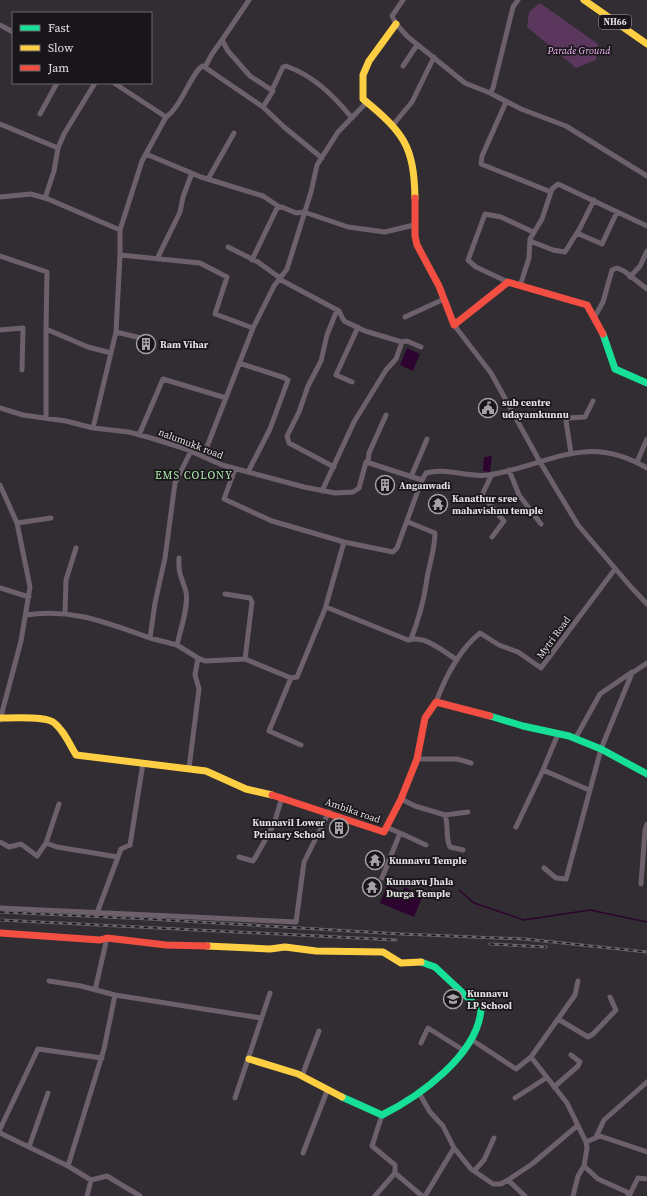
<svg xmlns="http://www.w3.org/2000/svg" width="647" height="1196" font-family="'Source Serif 4',serif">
  <rect width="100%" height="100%" fill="#322d32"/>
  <path fill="#5b375d" d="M540,3L598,44L596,60L576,68L527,27L529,12Z"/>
  <path fill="#2d0430" d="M407,348L420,354L413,371L400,365Z
    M492,456L490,472L483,471L484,457Z
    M387,886L402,892L404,887L423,895L414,917L380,903Z"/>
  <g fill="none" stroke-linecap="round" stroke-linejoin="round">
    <path stroke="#2d0430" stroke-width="1.5" d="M459,890L474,903L524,920L590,910L647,922"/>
    <path stroke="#6c606c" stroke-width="5" d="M403,0L392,16L396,24L408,37L465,83L490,93L521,109L566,126L647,176
      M0,25L13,32
      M222,40L249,0
      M403,66L417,45
      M205,67L212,54L222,40L228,51L250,76L273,91L263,107
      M114,83L166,117L142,161L120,230V255
      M272,90L283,67L286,66C314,76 333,95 352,118
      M490,93L493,88L513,7L518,0
      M506,102L482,156L481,164L551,192
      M40,114L57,83
      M166,117C181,108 193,69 203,66L263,107L284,127L322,158
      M0,124L58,148L64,134L95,83
      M392,126L412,102L434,57
      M146,154L201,177L263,196L278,206L252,260
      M208,179L234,133
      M0,197L31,194L48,199L120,230
      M45,198L54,171L58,148
      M277,208L282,207L296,213L304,212L348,227L385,232L414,225
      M577,233L602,244L617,212
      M530,241L553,250L565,252L580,228L594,200
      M228,247L258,262L280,278
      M0,256L47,272L46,329
      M157,259L180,212L183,197L192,173
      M630,277L640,266L647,251
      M279,279L339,311L344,321L365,331L402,342L407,341L421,347
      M508,282L476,267L468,260L485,214L501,217L533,232
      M520,286L529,258L530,239L542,219L552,189L558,184L647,226
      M405,317L444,299
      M594,318L603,302L612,270L617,268L624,271L647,289
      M454,325L491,373L540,462L578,525L631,587L647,604
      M0,330L23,328L22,370
      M116,332L120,255L200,263L227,277L215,314L253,328
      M239,363L285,378L288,380L270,429L248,472
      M352,382L336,375L358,327
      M0,408L23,415L66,421L93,428L129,432L151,438L186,449L222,465L304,487L335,493L353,492L359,488L366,462L422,480
      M46,418V329L88,347L111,353
      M93,428L116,332L141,338
      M139,435L163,379L226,398
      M571,453L566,421L568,418L585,417L593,401
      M203,457L253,328L274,286L287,269L311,192L317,165L338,132L367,102
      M368,462L369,453L386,415
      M637,462L647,439
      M334,467L289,443L287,436L299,412L308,386L321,361L327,335L337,310
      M235,469L224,499L272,521L344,542L393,552L397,548L421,482L426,473C446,467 468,478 489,475C550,465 585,432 647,468
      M509,470L519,495L541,524
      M411,477L427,439
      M0,485L17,523L30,587L21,641L0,720
      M322,491L354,422L386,370L396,359L402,342
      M408,522L435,533C435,551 428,567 426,585C423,604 418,621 411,639
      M17,523L51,518
      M492,537L504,521L482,495L492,474
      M0,588L29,597
      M225,594L250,598L252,602L245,659
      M326,607L408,640C425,635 443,651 457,660
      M65,613L66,580L76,548
      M26,615C73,608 107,623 150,638L155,603L165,558L175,483L191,451
      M150,638L177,645L198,658L205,661L245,659L291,678
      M177,645C180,631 189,606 186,592C182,577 178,575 179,558
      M436,702C445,678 459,650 480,633L499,645L518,652L541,668L615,569
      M575,739L600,694L632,672
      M301,745L269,731L291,678L297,677L325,609L344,542
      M417,759H457L471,763
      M189,768L199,689L195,675L198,658
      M543,770L589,790
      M401,799L415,806L445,815L468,812
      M445,815C449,826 445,837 450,847L463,850
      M516,827L543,770L558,734
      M400,833L426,845
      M0,842L9,847L21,844L37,856L46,843L59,804
      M46,843L57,847L118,857L121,849L130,845L143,763
      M239,857L253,861L255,858L274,824L282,797
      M544,868L556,878L566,879L601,749L632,673L647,663
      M382,878L400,833L386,827
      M641,884L645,830L647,824
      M0,908L296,922L304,862L329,812
      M97,913L118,857
      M49,981L81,986L115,995L261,1018
      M578,981L575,995L531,1057L567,1103L586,1142L587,1148L584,1166L598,1179L627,1192L629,1196
      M95,990L107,938
      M558,1019L588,1037L593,1034L616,1010L610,997
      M472,1040L516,1069L531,1057
      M421,1043L428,1028L463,1050
      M302,1076L319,1031
      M554,1087L578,1066L580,1062L571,1055
      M419,1093L430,1112L443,1126L454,1148L471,1169L493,1184H501L508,1180L532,1164L577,1126
      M235,1098L270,993
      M515,1098L546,1078
      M0,1129L38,1049L102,1058
      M0,1133L68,1166L91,1180L107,1176L140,1196
      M596,1137L604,1120L647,1082
      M586,1142L600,1136L647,1152
      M29,1147L48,1093
      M303,1153L327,1091
      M68,1166L104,1049L115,995
      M474,1171L484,1160L494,1138
      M395,1173L422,1196
      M508,1180L525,1196
      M87,1196L91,1180
      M375,1196L395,1173V1165L372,1146L382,1115
      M425,1196L454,1148
      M573,1196L578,1176L584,1166
      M629,1196L638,1178L647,1179"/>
    <path stroke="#16e098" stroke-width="7" d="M603,334L615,369L647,383
      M490,716L523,726L569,736L601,749L647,774
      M342,1097L382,1115C420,1096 477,1055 481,1010L435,967L421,962"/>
    <path stroke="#ffcf43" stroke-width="7" d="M584,0L647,44
      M396,24L369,61L363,75V99C403,132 414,145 415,198
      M0,718C11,718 44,716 53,722C63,729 70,745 76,755L206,771L246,789L272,795
      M207,946L270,949L285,947L316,951L383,952L401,963L421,962
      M249,1059L298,1074L342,1097"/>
    <path stroke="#f24e42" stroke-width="7" d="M415,198V236L417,245L439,286L454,325L508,282L587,305L603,334
      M272,795L384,832L401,799L417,759L425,718L436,702L490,716
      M0,933L100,940L107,938L166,945L207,946"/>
    <defs>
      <path id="rail" d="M0,912L149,919L401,934L525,939L647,952
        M0,920L396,940
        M490,944L546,947"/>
    </defs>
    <use href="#rail" stroke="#69636a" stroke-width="3"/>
    <use href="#rail" stroke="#191619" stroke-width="1.5" stroke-dasharray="4.5" stroke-linecap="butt"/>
  </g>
  <defs>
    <symbol id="building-ring" viewBox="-11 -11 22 22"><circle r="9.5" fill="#191619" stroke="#a4a0a4" stroke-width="1.5"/><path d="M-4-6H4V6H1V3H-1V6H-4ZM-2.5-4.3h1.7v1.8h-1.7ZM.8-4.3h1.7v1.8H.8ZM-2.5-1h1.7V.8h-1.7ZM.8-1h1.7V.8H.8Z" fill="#a4a0a4"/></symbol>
    <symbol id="civic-ring" viewBox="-11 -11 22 22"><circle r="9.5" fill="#191619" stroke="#a4a0a4" stroke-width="1.5"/><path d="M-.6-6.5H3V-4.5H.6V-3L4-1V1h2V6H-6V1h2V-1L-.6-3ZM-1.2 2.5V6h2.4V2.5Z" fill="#a4a0a4"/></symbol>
    <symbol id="temple-ring" viewBox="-11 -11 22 22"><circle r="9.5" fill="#191619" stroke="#a4a0a4" stroke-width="1.5"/><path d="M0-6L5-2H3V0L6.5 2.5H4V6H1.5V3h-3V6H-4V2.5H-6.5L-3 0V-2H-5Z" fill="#a4a0a4"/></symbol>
    <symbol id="school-ring" viewBox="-11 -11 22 22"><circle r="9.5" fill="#191619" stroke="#a4a0a4" stroke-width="1.5"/><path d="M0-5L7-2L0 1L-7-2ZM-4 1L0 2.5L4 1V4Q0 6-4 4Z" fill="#a4a0a4"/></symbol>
  </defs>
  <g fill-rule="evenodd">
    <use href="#building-ring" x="135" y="333" width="22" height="22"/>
    <use href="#civic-ring" x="477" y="397" width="22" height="22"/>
    <use href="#building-ring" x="374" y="474" width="22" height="22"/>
    <use href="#temple-ring" x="427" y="493" width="22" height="22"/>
    <use href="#building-ring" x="328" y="817" width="22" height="22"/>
    <use href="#temple-ring" x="364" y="849" width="22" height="22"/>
    <use href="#temple-ring" x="361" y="876" width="22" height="22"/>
    <use href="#school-ring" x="442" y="988" width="22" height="22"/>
  </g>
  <g text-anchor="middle" stroke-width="3.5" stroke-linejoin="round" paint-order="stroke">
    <rect fill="#191619" stroke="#a6a2a6" stroke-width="1" x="599" y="15" width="32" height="14" rx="3"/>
    <g font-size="9" font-weight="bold" fill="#e2dee2">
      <text x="615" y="25">NH66</text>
    </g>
    <g font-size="10" font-style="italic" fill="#f3b7f7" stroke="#191619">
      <text x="579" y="54">Parade Ground</text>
    </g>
    <g font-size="10" font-weight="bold" fill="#e2dee2" stroke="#191619" text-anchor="start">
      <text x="160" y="348">Ram Vihar</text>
      <text x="502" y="406">sub centre<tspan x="502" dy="12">udayamkunnu</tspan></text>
      <text x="399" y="489">Anganwadi</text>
      <text x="452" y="502">Kanathur sree<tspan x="452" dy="12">mahavishnu temple</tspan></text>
      <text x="325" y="826" text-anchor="end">Kunnavil Lower<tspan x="325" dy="12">Primary School</tspan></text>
      <text x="389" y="864">Kunnavu Temple</text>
      <text x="386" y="885">Kunnavu Jhala<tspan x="386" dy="12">Durga Temple</tspan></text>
      <text x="467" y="997">Kunnavu<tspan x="467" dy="12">LP School</tspan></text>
    </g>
    <g font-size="10" fill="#e2dee2" stroke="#191619">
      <text transform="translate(191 443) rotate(21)" y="4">nalumukk road</text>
      <text transform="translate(553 637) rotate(-54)" y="4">Mytri Road</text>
      <text transform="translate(353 810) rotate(19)" y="4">Ambika road</text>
    </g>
    <g font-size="11" letter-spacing="1" fill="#ade7ad" stroke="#191619">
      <text x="194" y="479">EMS COLONY</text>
    </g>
  </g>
  <rect x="12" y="12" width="140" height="72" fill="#191619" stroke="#696669"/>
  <rect x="20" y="25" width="20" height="6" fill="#16e098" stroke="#696669"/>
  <text x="48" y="32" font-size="12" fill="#e2dee2">Fast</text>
  <rect x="20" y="45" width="20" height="6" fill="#ffcf43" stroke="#696669"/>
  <text x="48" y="52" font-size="12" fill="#e2dee2">Slow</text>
  <rect x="20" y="65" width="20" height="6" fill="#f24e42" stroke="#696669"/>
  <text x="48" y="72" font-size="12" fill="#e2dee2">Jam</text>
</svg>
